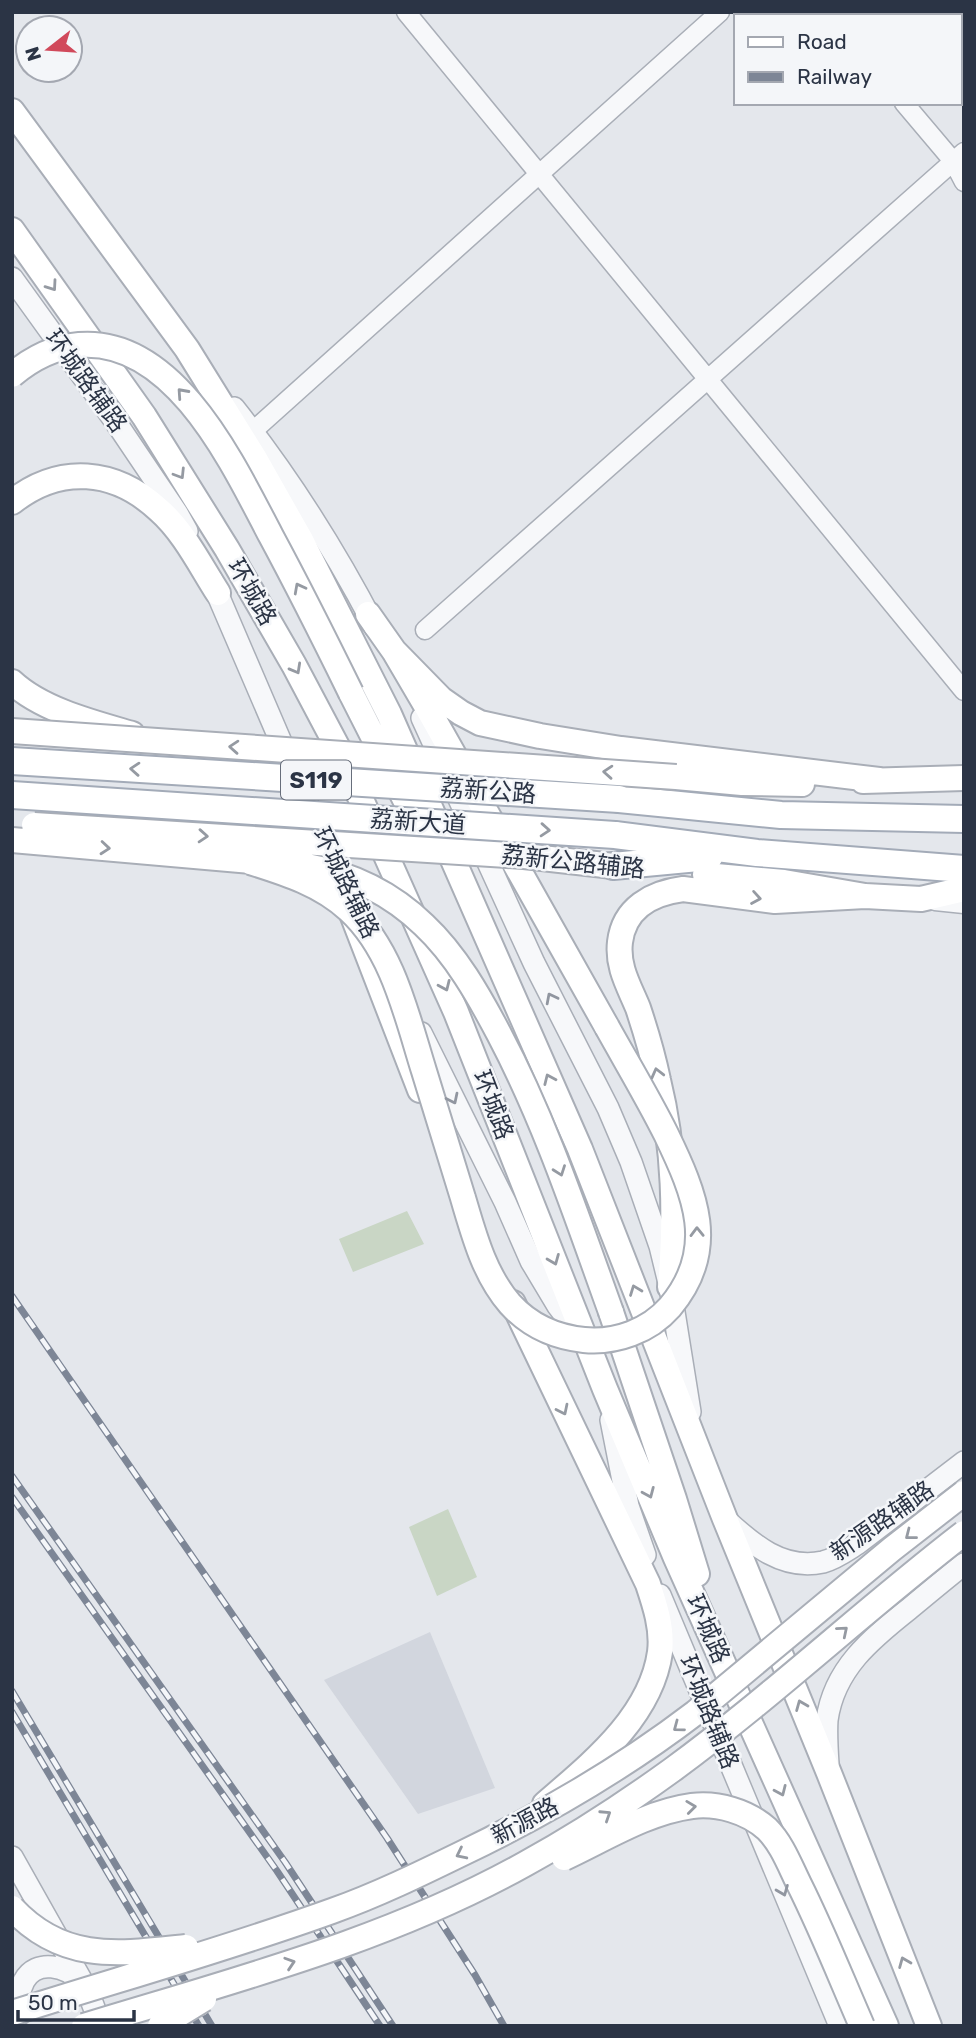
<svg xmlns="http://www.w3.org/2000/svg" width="976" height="2038" font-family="Rubik,'Noto Sans SC',sans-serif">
  <rect width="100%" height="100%" fill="#e4e7ec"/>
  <path fill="#d2d6de" d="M430,1632L495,1788L418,1814L324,1680Z"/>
  <path fill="#c9d6c5" d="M407,1211L424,1244L353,1272L339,1239Z
    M448,1509L477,1577L437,1596L409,1527Z"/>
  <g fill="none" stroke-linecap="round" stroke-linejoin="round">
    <defs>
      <path id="minor" d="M406,12L964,691
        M827,12L830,16
        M904,103L953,161L964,182
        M253,431L720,12
        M425,630L964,152
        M935,901L964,904"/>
      <path id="tertiary" d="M12,278L115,421L177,513L187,531
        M234,408C288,476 335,550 375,627
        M211,579L317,826
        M422,718L534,963L608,1108L631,1162L660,1246L670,1287L690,1412
        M421,1033L505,1202L531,1261L558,1306L578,1332
        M611,1420L628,1506L645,1555
        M726,1520C752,1544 783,1571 823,1562C835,1559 846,1551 857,1544L964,1462
        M660,1595L840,2026
        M828,1764C827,1749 826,1734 827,1720C834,1669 871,1639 909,1609C927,1594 945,1579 964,1564
        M12,1857L88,1992L101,2026
        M20,2014C19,2003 18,1991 24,1981C36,1958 67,1966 81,1982"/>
      <path id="secondary" d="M12,111L187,349L254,457L301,540L389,714L580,1149L725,1519L829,1773L929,2026
        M12,230L144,416L227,549L294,665L339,750L456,1012L605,1389L676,1558L886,2026
        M12,502C60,464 115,469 159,510C184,532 200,565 218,593
        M368,614L394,651L428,709L607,1027
        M394,651L441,699L461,713L480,723L540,736L621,749L879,780
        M12,682C42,710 94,723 132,734
        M351,693L424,837
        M676,777L742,783L802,784
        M863,781L964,778
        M330,857L420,1090
        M705,875L784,882L865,896L921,899L964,889
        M670,1287C676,1217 675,1149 658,1080C653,1056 646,1032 638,1008C629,986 617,967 620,942C624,908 652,893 683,889L775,901L865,896
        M513,1303L648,1584C655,1605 663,1629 660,1652C651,1717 591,1764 545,1804
        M611,1312L674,1499L697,1574"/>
      <path id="primary" d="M619,799L781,815L964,819
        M615,835L757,853L964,869
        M613,866L709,857"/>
    </defs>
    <use href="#minor" stroke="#a9aeb7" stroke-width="21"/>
    <use href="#tertiary" stroke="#a9aeb7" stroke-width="24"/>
    <use href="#secondary" stroke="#a9aeb7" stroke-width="28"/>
    <use href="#primary" stroke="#a3abb8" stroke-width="30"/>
    <use href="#minor" stroke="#f7f8fa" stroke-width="18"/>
    <use href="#tertiary" stroke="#f7f8fa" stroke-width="21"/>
    <use href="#secondary" stroke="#fff" stroke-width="24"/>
    <use href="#primary" stroke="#fff" stroke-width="26"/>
    <defs>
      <path id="rail" d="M12,1296L387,1838L475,1975L504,2026
        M12,1476L285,1862L393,2026
        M12,1497L277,1871L380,2026
        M12,1691L212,2026
        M12,1712L199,2026"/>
    </defs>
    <use href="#rail" stroke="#7d8696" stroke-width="7"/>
    <use href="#rail" stroke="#f4f6f9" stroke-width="4.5" stroke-dasharray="13" stroke-linecap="butt"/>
    <defs>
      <path id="secondary-bridge" d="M12,375C31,359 54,347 79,345C175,337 234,466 271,536C299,588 325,640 351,693
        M12,731L676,777
        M34,825L524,856L613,866
        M12,840L307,866C351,874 391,893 424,925C456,955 479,996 499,1034C546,1123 577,1218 611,1312
        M250,862C285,873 321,884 349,910C393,950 407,1017 424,1071C437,1114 450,1156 463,1198C474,1235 484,1274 510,1304C530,1326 555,1337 584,1340C616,1343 649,1331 670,1307C719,1249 695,1194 666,1134C648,1098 627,1063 607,1027
        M564,1858C605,1839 647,1812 692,1806C718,1803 747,1811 767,1829C782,1844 790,1866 799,1884C822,1930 841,1978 862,2026
        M12,1908C63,1963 119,1954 186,1947
        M12,2013C119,1979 227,1949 332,1911C377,1895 420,1874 463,1853C544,1814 623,1768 695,1713L892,1549L964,1493
        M84,2026C234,1980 387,1941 525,1864C576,1836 625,1804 672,1770C773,1696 864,1610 964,1533
        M160,2026L204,1999"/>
      <path id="primary-bridge" d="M12,761L619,799
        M12,795L615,835"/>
    </defs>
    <use href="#secondary-bridge" stroke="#a9aeb7" stroke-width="28" stroke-linecap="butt"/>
    <use href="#primary-bridge" stroke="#a3abb8" stroke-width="30" stroke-linecap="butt"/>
    <use href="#secondary-bridge" stroke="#fff" stroke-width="24"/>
    <use href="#primary-bridge" stroke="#fff" stroke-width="26"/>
  </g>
  <defs><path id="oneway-chevron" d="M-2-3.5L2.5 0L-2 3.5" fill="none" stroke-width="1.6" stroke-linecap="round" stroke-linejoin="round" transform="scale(1.75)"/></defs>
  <g stroke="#959aa2">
    <use href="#oneway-chevron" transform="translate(52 286) rotate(55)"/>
    <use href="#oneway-chevron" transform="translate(182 393) rotate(-132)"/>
    <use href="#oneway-chevron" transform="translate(180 474) rotate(58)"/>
    <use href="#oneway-chevron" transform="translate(299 588) rotate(-118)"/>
    <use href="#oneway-chevron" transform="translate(296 669) rotate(61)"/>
    <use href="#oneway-chevron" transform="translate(234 747) rotate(-176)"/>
    <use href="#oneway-chevron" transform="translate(135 769) rotate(-176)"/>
    <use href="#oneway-chevron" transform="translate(608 772) rotate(-176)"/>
    <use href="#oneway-chevron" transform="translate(545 830) rotate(4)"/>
    <use href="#oneway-chevron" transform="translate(203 836) rotate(4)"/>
    <use href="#oneway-chevron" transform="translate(105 848) rotate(5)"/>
    <use href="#oneway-chevron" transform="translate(756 898) rotate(10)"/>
    <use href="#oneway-chevron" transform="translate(445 986) rotate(66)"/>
    <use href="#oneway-chevron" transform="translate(657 1073) rotate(-104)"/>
    <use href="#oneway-chevron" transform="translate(549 1079) rotate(-114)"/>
    <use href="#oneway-chevron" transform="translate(560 1171) rotate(70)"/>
    <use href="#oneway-chevron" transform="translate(697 1232) rotate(-91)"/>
    <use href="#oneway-chevron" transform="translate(554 1260) rotate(68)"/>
    <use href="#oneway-chevron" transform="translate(635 1290) rotate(-111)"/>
    <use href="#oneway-chevron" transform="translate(563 1410) rotate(64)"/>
    <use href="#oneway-chevron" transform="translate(649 1493) rotate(67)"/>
    <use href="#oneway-chevron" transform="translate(910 1535) rotate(142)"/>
    <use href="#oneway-chevron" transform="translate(843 1631) rotate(-40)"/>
    <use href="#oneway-chevron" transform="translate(801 1705) rotate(-112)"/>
    <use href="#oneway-chevron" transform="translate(678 1727) rotate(143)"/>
    <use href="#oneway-chevron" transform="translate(781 1791) rotate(66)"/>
    <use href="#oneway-chevron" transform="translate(691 1807) rotate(-7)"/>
    <use href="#oneway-chevron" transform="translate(606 1815) rotate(-33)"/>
    <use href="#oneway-chevron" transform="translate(461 1854) rotate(154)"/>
    <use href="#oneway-chevron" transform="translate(904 1962) rotate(-112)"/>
    <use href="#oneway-chevron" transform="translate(290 1963) rotate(-18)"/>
  </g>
  <g stroke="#9196a0">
    <use href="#oneway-chevron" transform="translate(551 998) rotate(-117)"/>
    <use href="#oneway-chevron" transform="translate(453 1099) rotate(64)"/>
    <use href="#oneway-chevron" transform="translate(783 1891) rotate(68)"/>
  </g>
  <g text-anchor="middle" stroke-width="5" stroke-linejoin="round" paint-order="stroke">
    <rect fill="#f4f6f9" stroke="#676e7b" stroke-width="2" x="281" y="760.5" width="70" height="39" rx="5"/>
    <g font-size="23" font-weight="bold" fill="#2b3445">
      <text x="316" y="788">S119</text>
    </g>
    <g font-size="24" fill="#2b3445" stroke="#f4f6f9">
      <text transform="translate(86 381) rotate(54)" y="8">环城路辅路</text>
      <text transform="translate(252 592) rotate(60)" y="8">环城路</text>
      <text transform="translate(488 791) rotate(4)" y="8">荔新公路</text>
      <text transform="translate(418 822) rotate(4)" y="8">荔新大道</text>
      <text transform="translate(573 862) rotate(6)" y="8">荔新公路辅路</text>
      <text transform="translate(346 883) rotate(64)" y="8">环城路辅路</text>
      <text transform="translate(493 1105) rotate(69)" y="8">环城路</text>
      <text transform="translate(882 1521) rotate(-35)" y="8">新源路辅路</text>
      <text transform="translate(708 1629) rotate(66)" y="8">环城路</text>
      <text transform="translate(709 1712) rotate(68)" y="8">环城路辅路</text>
      <text transform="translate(525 1821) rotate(-28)" y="8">新源路</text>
    </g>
  </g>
  <rect width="976" height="2038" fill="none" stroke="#2b3445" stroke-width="28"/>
  <rect x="734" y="14" width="228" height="91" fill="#f4f6f9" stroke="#a4a8b1" stroke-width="2"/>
  <rect x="748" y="37" width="35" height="10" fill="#ffffff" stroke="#a4a8b1" stroke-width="2"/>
  <text x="797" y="49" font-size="21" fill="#2b3445">Road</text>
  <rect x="748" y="72" width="35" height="10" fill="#7d8696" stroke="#a4a8b1" stroke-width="2"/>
  <text x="797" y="84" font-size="21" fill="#2b3445">Railway</text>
  <g transform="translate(49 49) rotate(253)"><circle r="33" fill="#f4f6f9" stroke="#a4a8b1" stroke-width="2"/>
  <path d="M0-5L12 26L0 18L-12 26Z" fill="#d1495b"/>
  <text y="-10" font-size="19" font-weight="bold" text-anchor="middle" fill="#2b3445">N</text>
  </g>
  <path d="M18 2010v10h116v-10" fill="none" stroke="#2b3445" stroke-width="3.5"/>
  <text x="28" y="2010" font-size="21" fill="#2b3445" stroke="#f4f6f9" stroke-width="5" paint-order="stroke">50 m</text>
</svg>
